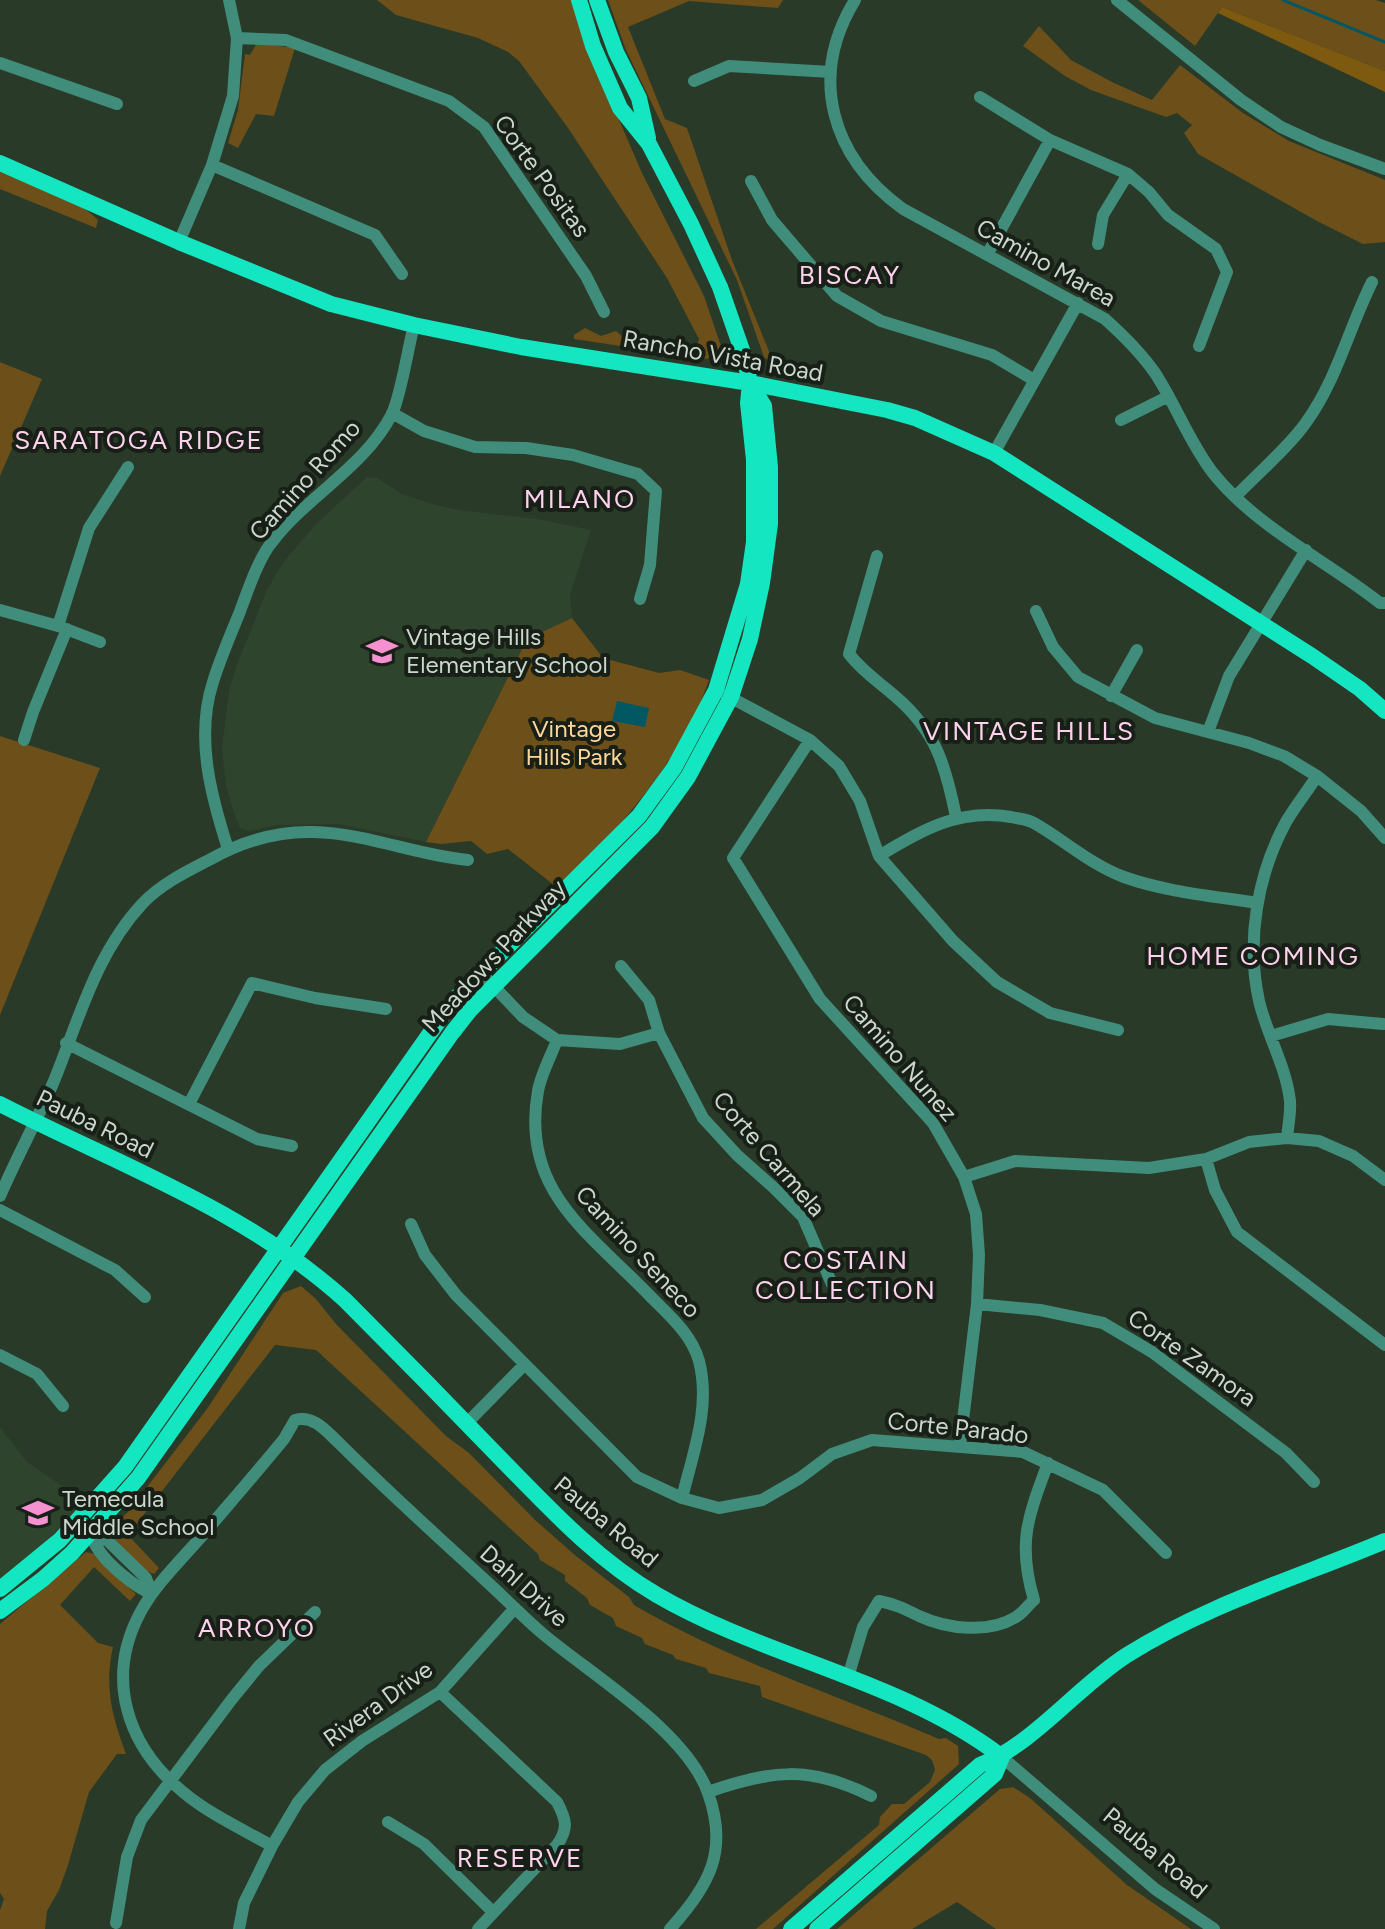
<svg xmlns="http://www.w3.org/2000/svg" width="1385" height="1929" font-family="Figtree,sans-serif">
  <rect width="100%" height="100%" fill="#293a28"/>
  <path fill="#2e442d" d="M367,477L377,478L402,494L432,504L458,510L537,519L591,530L570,595L572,618L527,639L426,842L338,824L277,825L249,831L240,828L234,813L226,786L222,749L229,691L237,664L267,590L282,564L316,524Z
    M0,1427L27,1462L86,1502L25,1562L0,1581Z"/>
  <path fill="#6d4f19" d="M377,0H574L588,48L642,173L704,296L722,349L707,359L574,339V335L585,328L601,336L616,331L623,337L696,347L699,339L667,278L568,128L519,61L508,52L478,38L396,15Z
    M608,0H783L778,8L689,1L628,27L665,119L687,128L732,260L775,366L764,357L737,280L626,50Z
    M1138,0H1376L1385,3V71L1222,7L1195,46Z
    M1039,26L1071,60L1112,82L1152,100L1180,65L1243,113L1289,141L1385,180V242L1363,244L1317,221L1198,154L1184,133L1192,125L1177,113L1166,117L1091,90L1065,76L1023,46Z
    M257,43L295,48L274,116L256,114L238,148L228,143L238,110L245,54L250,55Z
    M0,172C29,184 77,198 98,220L96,228L0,189Z
    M0,362L42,379L0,476Z
    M572,618L603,658L659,673L680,670L709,680C680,764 620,826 559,889L508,849L487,854L471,841L441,844L426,842L527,639Z
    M0,736L100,768L0,1015Z
    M301,1286L316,1299L336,1324L446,1436L469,1453L535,1520L576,1556L629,1597L634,1605C730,1661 837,1695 939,1739L946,1738L958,1746L959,1764L773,1929H756L879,1825L880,1817L892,1804H904L930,1782L935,1770L932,1760L926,1755L762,1697L760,1686L709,1673L706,1668L676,1659L673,1655L645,1644L642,1638L616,1626L613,1618L590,1605L587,1598L565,1581V1575L540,1560L538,1554L316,1350L275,1345L128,1535L159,1568L154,1574L144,1570L112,1536L111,1526L127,1513L207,1409L283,1293Z
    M86,1552L95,1554L136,1594L130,1601L94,1567L60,1605L98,1643L113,1647C104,1686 112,1717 126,1754H117L89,1792L68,1865L59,1890L47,1911L45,1929H0V1910L4,1899L0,1893V1624Z
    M1013,1787L1030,1798L1127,1885L1191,1929H996L957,1902L912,1929H837L1000,1789Z"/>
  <path fill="#7e5910" d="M1222,7L1385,71V92L1218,13Z"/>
  <path fill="#025862" d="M617,701L649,708L645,727L612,721Z"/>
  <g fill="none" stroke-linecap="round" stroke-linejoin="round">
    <path stroke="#025862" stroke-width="3" d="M1283,0L1385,42"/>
    <path stroke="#418d7b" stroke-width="12" d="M855,0C808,77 831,157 903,209L1105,319C1124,336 1141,353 1155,373C1176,405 1189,442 1213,473C1257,528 1326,560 1380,603H1385
      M1117,0L1241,100L1281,127L1320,145L1385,169
      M237,38L286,40L449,101L484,127L586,276L604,312
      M0,63L117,104
      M694,81L729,66L831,72
      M980,97L1050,140L1128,174L1149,192L1168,215L1216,249L1227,272L1199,346
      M212,165L375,235L402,274
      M751,181L772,220L837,296L881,321L992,355L1034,380
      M179,242L212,165L233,96L237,38L229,0
      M1098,244L1103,215L1128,174
      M987,255L1050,140
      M392,413L424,431L475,447L526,448L573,455L638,474L656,491L650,565L640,599
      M1121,420L1167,397
      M994,453L1078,303
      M1235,497C1256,475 1291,445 1307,421C1337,379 1349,328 1372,282
      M877,556L849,654C863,672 879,682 896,697C936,731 946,767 956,817
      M0,610L58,626L100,642
      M1036,611L1053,647L1078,677L1155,718L1249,743L1284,756L1317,776L1361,811L1385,838
      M58,626L89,528L128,467
      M726,695L810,740L839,766L860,801L879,856L953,941L997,982L1050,1013L1118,1030
      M1111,696L1137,650
      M1208,732L1229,676L1306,550
      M24,740L33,712L67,629
      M810,740L733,858L820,999L933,1123L964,1177L976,1214L979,1255L977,1304L960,1445
      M228,849C211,796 195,737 213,682C220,659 230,636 239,614C247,593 258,559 272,542C308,495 364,468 392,414C401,395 408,348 414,325
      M879,856C921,830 960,808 1011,817C1019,819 1027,819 1034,823C1064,840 1091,865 1124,877C1166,892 1213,896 1257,903
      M621,966L649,1000L659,1033L703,1118L737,1155L773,1187L803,1217L835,1291
      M483,975L523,1017L557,1040L620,1044L659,1033
      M1271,1036L1328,1019L1383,1024
      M557,1040C551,1056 541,1074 538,1091C520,1192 590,1233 652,1298C670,1316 692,1335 699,1361C711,1407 693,1453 682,1498
      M66,1043L257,1139L292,1146
      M189,1104L252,983L315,998L386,1009
      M1287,1138C1288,1126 1291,1113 1290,1101C1286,1066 1267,1035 1259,1001C1246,942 1257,875 1286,822C1295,806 1307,792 1317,776
      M1206,1159L1215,1190L1237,1232L1385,1345
      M964,1177L1015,1161L1149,1168L1206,1159L1249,1142L1287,1138L1319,1141L1353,1156L1385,1180
      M0,1196C17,1157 37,1120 54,1081C79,1019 96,953 143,903C161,884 186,872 209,860C241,842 276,831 313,832C366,833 415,855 468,860
      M0,1210L115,1270L145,1297
      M411,1224L425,1255L456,1295L637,1477L682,1498L719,1508L762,1500L800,1478L832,1454L872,1440L1023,1452L1103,1490L1166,1553
      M977,1304L1040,1310L1103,1323L1152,1352L1286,1453L1314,1482
      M0,1355L37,1374L63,1406
      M467,1423L524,1365
      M84,1529C91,1536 93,1541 98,1549C108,1565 135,1587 152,1594
      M95,1539L107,1540L146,1578L152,1594
      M848,1677L863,1627L879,1601C895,1604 905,1609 919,1616C947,1629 989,1634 1016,1617C1023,1613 1028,1605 1034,1600C1017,1543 1028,1517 1048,1463
      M440,1692L557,1802C566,1819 569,1828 557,1845L478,1929
      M1002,1757L1155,1889L1214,1929
      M708,1792C771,1770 809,1765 871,1796
      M388,1822L424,1844L493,1912
      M272,1846C242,1829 209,1814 183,1792C127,1746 105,1679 140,1613C155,1585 180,1561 201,1537C229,1504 257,1472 284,1439L295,1420C314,1415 326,1431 339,1443C386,1490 436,1535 485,1580C505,1598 523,1617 543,1634C593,1676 686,1731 708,1793C729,1851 709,1886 670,1929
      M116,1923L127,1857L141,1820L232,1699L259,1666L315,1612
      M239,1929L244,1903L272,1846L298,1802L325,1770L362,1741L440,1692L515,1608"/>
    <path stroke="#13e6c1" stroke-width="16" d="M597,0L616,52L639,98L648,138
      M0,163L179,242L331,304L414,325L521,347L750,383L887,410L915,418L994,453L1312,656L1360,689L1385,711
      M0,1104C119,1165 244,1209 345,1300C398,1353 450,1406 502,1460C550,1509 597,1560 657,1595C767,1659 900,1679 1002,1757
      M0,1589L60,1540L125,1467L438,1022L457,997L639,816L674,768L716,690L748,584L754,542V460L748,403L750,383L744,356L720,287L691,224L649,144L620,108L593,46L579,0
      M0,1611L43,1579L72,1553L138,1478L452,1033L470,1010L652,827L688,777L731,697L750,639L762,583L770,524V467L764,406L750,383
      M791,1929L980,1765C1033,1745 1078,1686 1127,1655C1206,1605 1299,1577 1385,1541
      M817,1929L995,1774L1002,1757"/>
  </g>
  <defs>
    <symbol id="school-bare" viewBox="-9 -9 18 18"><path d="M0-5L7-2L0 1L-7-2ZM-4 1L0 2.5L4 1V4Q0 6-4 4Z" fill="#f590d1" stroke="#171f17" stroke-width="2.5" paint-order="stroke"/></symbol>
  </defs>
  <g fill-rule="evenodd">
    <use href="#school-bare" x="360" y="629" width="44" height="44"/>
    <use href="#school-bare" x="16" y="1491" width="44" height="44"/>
  </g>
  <g text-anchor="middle" stroke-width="8" stroke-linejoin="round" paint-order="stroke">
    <g font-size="24" fill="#ccd7cc" stroke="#171f17">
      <text transform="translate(542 176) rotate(54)" y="8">Corte Positas</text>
      <text transform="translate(1046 263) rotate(29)" y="8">Camino Marea</text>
      <text transform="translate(723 356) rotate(10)" y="8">Rancho Vista Road</text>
      <text transform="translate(305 480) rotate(-48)" y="8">Camino Romo</text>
      <text transform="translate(494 956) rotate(-47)" y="8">Meadows Parkway</text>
      <text transform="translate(900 1058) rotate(49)" y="8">Camino Nunez</text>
      <text transform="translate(95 1124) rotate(26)" y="8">Pauba Road</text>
      <text transform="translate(769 1154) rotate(49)" y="8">Corte Carmela</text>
      <text transform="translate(638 1252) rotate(47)" y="8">Camino Seneco</text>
      <text transform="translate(1192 1358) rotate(35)" y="8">Corte Zamora</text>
      <text transform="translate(958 1428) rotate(6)" y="8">Corte Parado</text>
      <text transform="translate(606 1522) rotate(40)" y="8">Pauba Road</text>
      <text transform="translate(524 1586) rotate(42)" y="8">Dahl Drive</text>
      <text transform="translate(378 1704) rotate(-36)" y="8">Rivera Drive</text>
      <text transform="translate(1155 1853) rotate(40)" y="8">Pauba Road</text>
    </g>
    <g font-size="24" fill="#ccd7cc" stroke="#171f17" text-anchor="start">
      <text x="406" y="645">Vintage Hills<tspan x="406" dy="28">Elementary School</tspan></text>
      <text x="62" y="1507">Temecula<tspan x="62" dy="28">Middle School</tspan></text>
    </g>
    <g font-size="24" fill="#ffd899" stroke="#171f17">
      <text x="574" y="737">Vintage<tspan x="574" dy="28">Hills Park</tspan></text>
    </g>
    <g font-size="26" letter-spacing="2" fill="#fed2ec" stroke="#171f17">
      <text x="850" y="284">BISCAY</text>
      <text x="139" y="449">SARATOGA RIDGE</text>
      <text x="580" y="508">MILANO</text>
      <text x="1029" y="740">VINTAGE HILLS</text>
      <text x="1253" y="965">HOME COMING</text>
      <text x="846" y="1269">COSTAIN<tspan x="846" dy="30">COLLECTION</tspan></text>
      <text x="257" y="1637">ARROYO</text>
      <text x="520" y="1867">RESERVE</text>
    </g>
  </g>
</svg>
